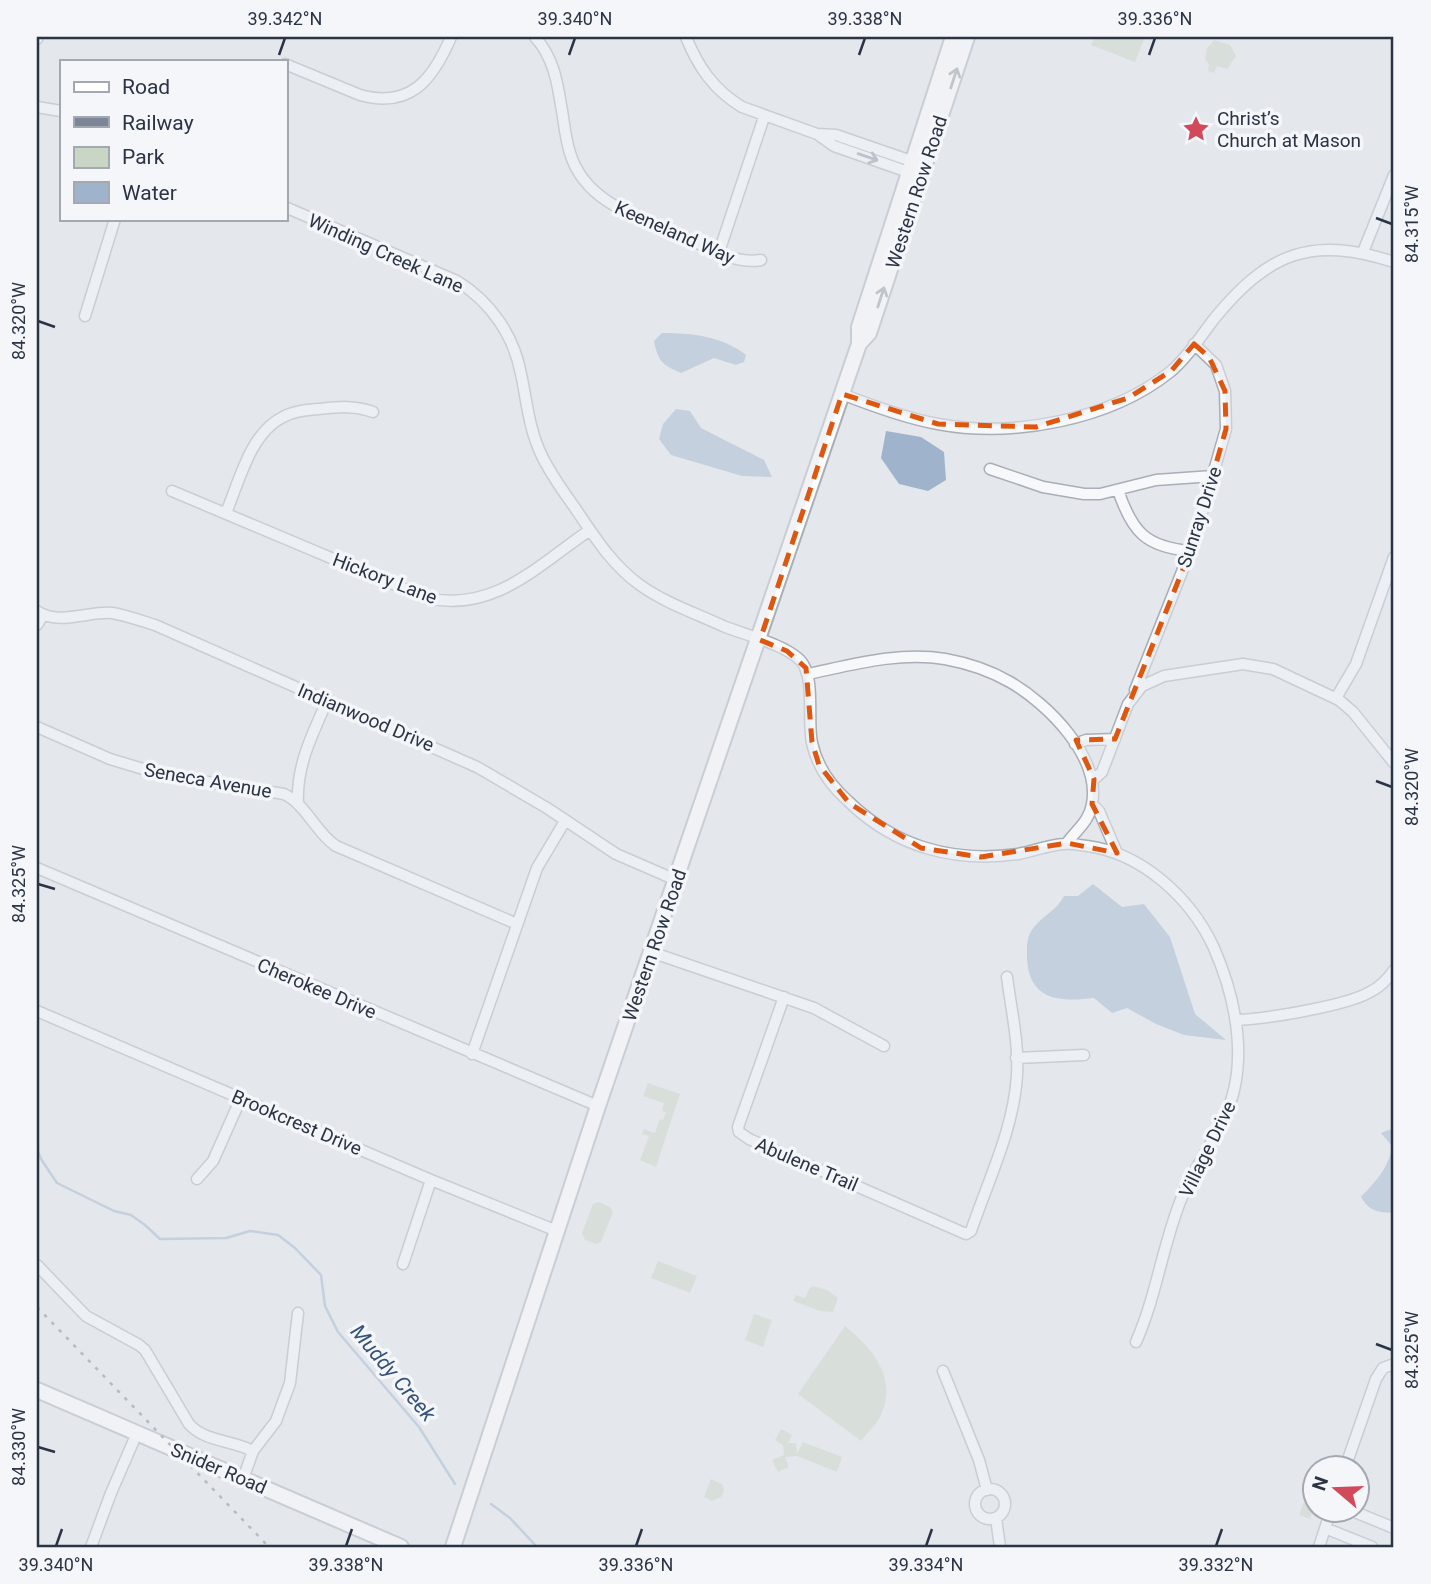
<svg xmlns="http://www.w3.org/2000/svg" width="1431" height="1584" font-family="Roboto,sans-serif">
  <rect width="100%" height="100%" fill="#e4e7ec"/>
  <path fill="#c9d6c5" d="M1095,37H1145L1135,62L1091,45Z
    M1214,40L1230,45L1236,56L1227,69L1217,66L1214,73L1208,71L1209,64L1205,60L1207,48Z
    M648,1083L680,1094L656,1167L640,1160L649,1136L642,1134L644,1129L655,1133L660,1119L663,1120L666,1112L662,1111L664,1103L643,1096Z
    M599,1202L610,1207L613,1212L601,1242L596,1244L585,1240L582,1233L593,1204Z
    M658,1261L697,1276L690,1293L651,1278Z
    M813,1286L827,1290L838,1298L833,1312L820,1311L793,1301L796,1295L805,1298L809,1289Z
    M754,1314L772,1320L763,1347L745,1340Z
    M845,1326C872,1348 898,1377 881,1415C877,1424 867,1433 861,1441L798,1394Z
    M781,1429L792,1435L788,1443H796L797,1454L803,1442L842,1457L837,1472L797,1456L785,1457L789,1467L778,1472L772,1460L784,1455L783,1445L775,1440Z
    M711,1479L722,1484L724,1490L721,1497L712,1501L704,1497Z
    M1310,1485L1316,1487L1315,1504L1310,1519L1299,1515Z"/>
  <path fill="#9fb4cc" d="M662,333C692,333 722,336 746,355L744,362L736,365L714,358L681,373C663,365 658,362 654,341Z
    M676,409L690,411L701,428L764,460L772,477L742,476L671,455L659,439L663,424Z
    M886,431L921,437L944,452L946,480L928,491L899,484L881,458Z
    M1093,884L1122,907L1144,904L1170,937L1195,1014L1226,1040L1184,1035L1156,1024L1127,1008L1112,1013L1094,998C1060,1002 1029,1001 1027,958C1027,947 1026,937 1034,927C1044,915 1057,910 1064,896H1078Z
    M1394,1128V1213C1378,1212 1370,1212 1361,1197C1374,1183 1390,1167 1392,1146L1381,1133Z"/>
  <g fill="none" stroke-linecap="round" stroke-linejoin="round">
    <path stroke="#9fb4cc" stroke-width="2.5" d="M37,1149L41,1159L57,1183L114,1211L131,1215L145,1225L160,1239L226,1238L250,1231L278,1235L295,1248L321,1275L325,1306L338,1332L419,1427L455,1484
      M491,1504L510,1518L537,1547"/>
    <defs>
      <path id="street" d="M535,37C553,57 557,80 561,105C564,121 565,137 570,153C585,203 638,217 681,235C705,246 734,265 761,260
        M686,37C698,67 714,90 742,107L817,134L834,146L914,174
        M37,39L38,37
        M285,64L360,95C411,109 433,79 451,37
        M37,107L61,111
        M817,134L836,135L917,163
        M285,207L457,281C491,302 514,336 521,374C527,402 529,430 542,456C551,475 563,491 575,508C594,536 612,565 640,585C665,603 695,613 723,626C745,635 784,644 800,660C816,676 807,721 812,743C817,766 831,786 848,801C895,847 954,863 1018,854C1034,851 1048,845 1064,844C1071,843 1079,845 1087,846C1142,853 1191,898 1214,948C1237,1001 1250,1067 1223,1120C1210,1148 1191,1173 1180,1202C1162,1248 1156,1297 1136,1342
        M719,252L764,117
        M1363,252L1394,175
        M85,316L115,219
        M842,394C870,405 909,419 938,424C1013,438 1110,420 1170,372C1187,358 1201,336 1214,319C1268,253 1311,235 1394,262
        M990,469L1043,487L1084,494H1100L1156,480L1213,476
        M1118,490C1132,532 1146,547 1190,551
        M172,491L426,598C494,613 537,566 590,530
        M226,513C239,482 250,433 283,417C294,411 307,410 319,409C338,407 355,405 373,412
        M37,611C58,626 88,611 112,613C126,615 141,621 155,625L477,767L547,808L616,854L676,880
        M37,625L43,615
        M808,674C851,665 900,651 945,659C967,663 991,671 1010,682C1048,704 1101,757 1092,804C1089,822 1077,829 1067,843
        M1135,690L1193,544L1226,429L1225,391L1216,365L1194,344
        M1336,698L1356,664L1394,557
        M37,727L110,759L163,775L284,794C307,805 315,832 336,846L517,924
        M1075,744L1086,740L1115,739
        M1094,779L1102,772L1128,704L1142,686L1164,676L1243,664L1273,669L1339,700L1353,712L1394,763
        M298,804C296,766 312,735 327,701
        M1092,804L1099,811L1117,853
        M37,868L598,1106
        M651,952L814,1008L884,1046
        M784,997L738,1127L739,1132L749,1139L966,1234L971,1231C988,1181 1014,1128 1017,1075C1019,1042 1011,1009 1007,977
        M37,1011L431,1180L557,1231
        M1236,1020C1265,1019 1346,1006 1370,992C1380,987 1388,979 1394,970
        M472,1054L537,868L565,821
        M1016,1058L1084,1055
        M197,1179L213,1161L241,1098
        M403,1264L431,1180
        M37,1265L86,1316L139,1345L145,1350L189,1424C205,1442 232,1440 253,1451
        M943,1371L979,1460L987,1490
        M1345,1468L1376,1379L1383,1368L1394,1364
        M243,1479L253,1451L276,1421L290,1383L298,1313
        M975 1504a15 15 0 1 1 30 0a15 15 0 1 1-30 0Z
        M1350,1510L1394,1528
        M996,1518L1000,1547
        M1325,1528L1372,1547
        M91,1547L111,1493L137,1433
        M1319,1547L1331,1510"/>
      <path id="secondary" d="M859,344L869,333L967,37
        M37,1390L401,1547
        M453,1547L598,1106L859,344V327L953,37"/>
    </defs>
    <use href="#street" stroke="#a9aeb7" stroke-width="13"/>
    <use href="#secondary" stroke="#a9aeb7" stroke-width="18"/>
    <use href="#street" stroke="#f7f8fa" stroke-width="10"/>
    <use href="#secondary" stroke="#fff" stroke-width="14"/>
    <path stroke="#7d8696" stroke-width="2.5" stroke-dasharray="3.5 7" stroke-linecap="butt" d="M37,1307L269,1547"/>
  </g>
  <defs><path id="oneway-shaft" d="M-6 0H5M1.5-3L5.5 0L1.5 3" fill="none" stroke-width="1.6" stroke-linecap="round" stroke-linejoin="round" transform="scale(1.75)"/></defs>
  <g stroke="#959aa2">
    <use href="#oneway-shaft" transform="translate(954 78) rotate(-72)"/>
    <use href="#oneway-shaft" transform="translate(881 297) rotate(-72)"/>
  </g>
  <use stroke="#9196a0" href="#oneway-shaft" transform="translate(868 157) rotate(19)"/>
  <path d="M0 0H1431V1584H0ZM1194,344L1209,357L1225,391L1226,429L1193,544L1115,739L1076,740L1094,779L1092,804L1117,853L1067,843L981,857L921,848L849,803L819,765L812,742L806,668L787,651L760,640L842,394L938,424L1036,427L1128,398L1171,371Z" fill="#e4e7ec" fill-opacity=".55" fill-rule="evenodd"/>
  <path fill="none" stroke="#df570f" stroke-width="5" stroke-dasharray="14 9" stroke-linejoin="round" d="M1194,344L1209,357L1225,391L1226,429L1193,544L1115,739L1076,740L1094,779L1092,804L1117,853L1067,843L981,857L921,848L849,803L819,765L812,742L806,668L787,651L760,640L842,394L938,424L1036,427L1128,398L1171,371Z"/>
  <path fill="none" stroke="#2b3445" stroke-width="2.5" d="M279,55L285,38M569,55L575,38M859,55L865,38M1149,55L1155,38M1376,218L1392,224M38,321L55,327M1376,781L1392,787M38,884L55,889M1376,1344L1392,1350M38,1447L55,1452M56,1546L62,1529M346,1546L352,1529M636,1546L642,1529M926,1546L932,1529M1216,1546L1222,1529"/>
  <defs>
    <symbol id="sight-bare" viewBox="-9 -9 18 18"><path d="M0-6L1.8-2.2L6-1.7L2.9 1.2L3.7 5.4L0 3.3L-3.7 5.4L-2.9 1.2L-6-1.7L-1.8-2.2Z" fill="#d1495b" stroke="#f4f6f9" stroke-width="2.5" paint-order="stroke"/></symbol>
  </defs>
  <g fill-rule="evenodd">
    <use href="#sight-bare" x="1177" y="110" width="38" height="38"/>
  </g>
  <g text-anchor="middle" stroke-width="7" stroke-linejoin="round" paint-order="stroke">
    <g font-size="19" fill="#2b3445" stroke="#f4f6f9" text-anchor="start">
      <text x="1217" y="125">Christ’s<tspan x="1217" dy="22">Church at Mason</tspan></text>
    </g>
    <g font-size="19" fill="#2b3445" stroke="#f4f6f9">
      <text transform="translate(916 192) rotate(-72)" y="7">Western Row Road</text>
      <text transform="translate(675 232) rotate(24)" y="7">Keeneland Way</text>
      <text transform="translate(386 253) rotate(24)" y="7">Winding Creek Lane</text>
      <text transform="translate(1199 517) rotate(-72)" y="7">Sunray Drive</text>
      <text transform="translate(385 578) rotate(21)" y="7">Hickory Lane</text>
      <text transform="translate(366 717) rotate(23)" y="7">Indianwood Drive</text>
      <text transform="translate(208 780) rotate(10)" y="7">Seneca Avenue</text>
      <text transform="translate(654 945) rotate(-71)" y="7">Western Row Road</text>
      <text transform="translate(317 988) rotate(23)" y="7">Cherokee Drive</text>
      <text transform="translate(297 1122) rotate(23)" y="7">Brookcrest Drive</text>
      <text transform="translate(1207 1149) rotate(-64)" y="7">Village Drive</text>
      <text transform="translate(807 1164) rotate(23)" y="7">Abulene Trail</text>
      <text transform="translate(219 1468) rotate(23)" y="7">Snider Road</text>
    </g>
    <g font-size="21" font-style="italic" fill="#34527a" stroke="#f4f6f9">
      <text transform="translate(393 1373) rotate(50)" y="7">Muddy Creek</text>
    </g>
  </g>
  <rect width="1431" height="1584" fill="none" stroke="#f4f6f9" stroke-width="77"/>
  <rect x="60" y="60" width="228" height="161" fill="#f4f6f9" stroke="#a4a8b1" stroke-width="2"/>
  <rect x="74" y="82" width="35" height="10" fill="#ffffff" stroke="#a4a8b1" stroke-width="2"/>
  <text x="122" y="94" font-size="21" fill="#2b3445">Road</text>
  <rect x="74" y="117" width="35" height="10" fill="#7d8696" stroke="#a4a8b1" stroke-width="2"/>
  <text x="122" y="130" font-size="21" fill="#2b3445">Railway</text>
  <rect x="74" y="147" width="35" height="21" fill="#c9d6c5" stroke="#a4a8b1" stroke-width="2"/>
  <text x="122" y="164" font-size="21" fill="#2b3445">Park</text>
  <rect x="74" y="182" width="35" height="21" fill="#9fb4cc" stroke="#a4a8b1" stroke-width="2"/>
  <text x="122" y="200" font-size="21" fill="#2b3445">Water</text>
  <g transform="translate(1336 1489) rotate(289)"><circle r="33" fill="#f4f6f9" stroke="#a4a8b1" stroke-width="2"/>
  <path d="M0-5L12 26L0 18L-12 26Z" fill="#d1495b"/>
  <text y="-10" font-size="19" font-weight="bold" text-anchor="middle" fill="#2b3445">N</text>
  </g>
  <rect x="38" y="38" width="1354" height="1508" fill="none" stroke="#2b3445" stroke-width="2.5"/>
  <g font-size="18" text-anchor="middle" fill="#2b3445">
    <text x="285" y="25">39.342°N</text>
    <text x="575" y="25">39.340°N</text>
    <text x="865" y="25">39.338°N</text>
    <text x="1155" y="25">39.336°N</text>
    <text transform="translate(1412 224) rotate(-90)" y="6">84.315°W</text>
    <text transform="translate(19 321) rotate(-90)" y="6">84.320°W</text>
    <text transform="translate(1412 787) rotate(-90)" y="6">84.320°W</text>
    <text transform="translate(19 884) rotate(-90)" y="6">84.325°W</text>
    <text transform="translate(1412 1350) rotate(-90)" y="6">84.325°W</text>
    <text transform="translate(19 1447) rotate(-90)" y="6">84.330°W</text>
    <text x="56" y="1571">39.340°N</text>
    <text x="346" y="1571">39.338°N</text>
    <text x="636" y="1571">39.336°N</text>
    <text x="926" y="1571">39.334°N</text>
    <text x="1216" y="1571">39.332°N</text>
  </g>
</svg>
